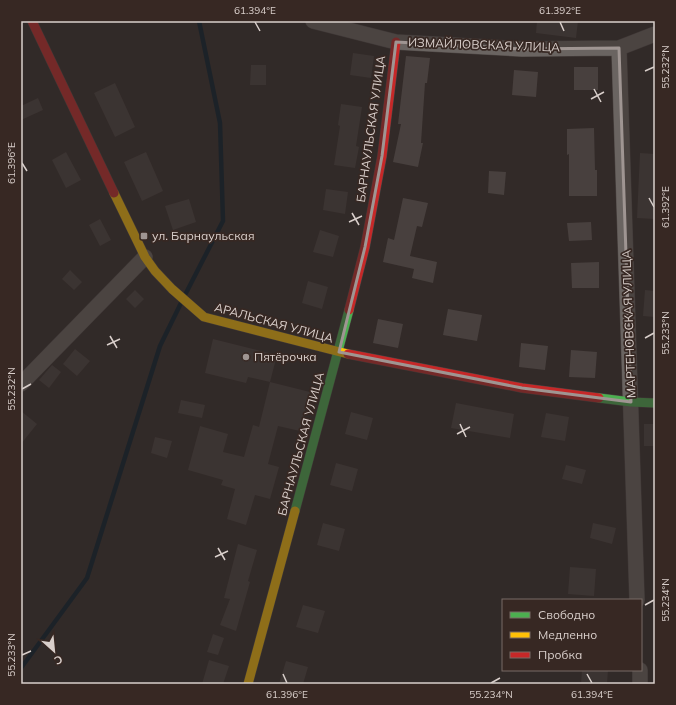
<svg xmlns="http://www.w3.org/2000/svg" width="676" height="705" font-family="Mulish,sans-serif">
  <rect width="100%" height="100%" fill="#322a28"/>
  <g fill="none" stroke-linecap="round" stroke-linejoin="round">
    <path stroke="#041a28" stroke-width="4.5" d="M186,293L223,221L220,123L199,21
      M21,668L87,578L160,346L181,303"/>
  </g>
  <path fill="#48403e" d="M537,21H578L576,38L536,33Z
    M353,53L374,56L371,78L350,75Z
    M406,56L430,58L427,83H425L421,143H423L418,167L393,162L401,124H398Z
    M251,65H266V85H250Z
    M574,67H598V90H574Z
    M514,70L538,72L536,97L512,95Z
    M115,83L135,127L115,137L94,93Z
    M38,98L43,110L21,120V106Z
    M341,104L362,107L356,146L359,147L355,168L334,165L340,126L338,125Z
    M594,128L595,170H597V196H569V154L567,155V129Z
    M66,152L81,180L66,188L52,160Z
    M146,152L163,191L142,201L124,162Z
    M640,153L655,154V219L637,218Z
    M489,171L506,172L504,195L488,193Z
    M326,189L348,192L345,214L323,210Z
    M403,198L428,203L422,227L417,226L410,256L437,262L433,283L412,278L414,269L383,262L388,238L394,240Z
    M189,199L196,222L173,230L165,206Z
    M100,219L111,240L100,246L89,225Z
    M591,222L592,240L569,241L567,223Z
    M320,230L339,236L333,257L313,252Z
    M599,262V288H572L571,263Z
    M70,270L82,282L74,290L62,279Z
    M308,281L328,287L322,309L302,303Z
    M135,290L144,299L135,308L126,299Z
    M645,290L655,291V317L643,316Z
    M448,309L482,315L477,341L443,335Z
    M378,319L403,324L398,348L373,343Z
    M213,339L277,355L270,382L248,377L246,383L205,373Z
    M521,343L548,346L545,370L519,367Z
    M75,349L90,361L77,376L63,364Z
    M571,350L597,352L595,378L569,377Z
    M52,365L61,372L49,388L39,380Z
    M270,382L310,392L300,431L278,426L268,464L279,467L270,499L255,495L246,525L227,519L235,489L221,485L223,480L188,470L200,426L228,434L223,452L244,457L253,425L259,427Z
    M181,400L205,405L202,418L178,413Z
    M456,403L514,414L510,438L451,428Z
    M21,411L37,424L21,444Z
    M351,412L373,418L367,440L345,434Z
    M546,413L569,417L565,441L541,437Z
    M644,424H655V446H644Z
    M155,437L172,441L167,458L151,453Z
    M336,463L358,469L352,491L330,485Z
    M566,465L586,470L582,484L562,479Z
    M323,523L345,529L339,551L317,545Z
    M593,523L616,528L612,544L590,538Z
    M238,544L257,550L248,581L250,582L236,631L220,625L230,599L224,598Z
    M570,567L596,569L594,596L568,594Z
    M303,605L325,611L318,633L296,627Z
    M213,634L224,638L218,655L207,652Z
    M209,660L229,666L223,684H202Z
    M286,661L308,667L303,684H279Z
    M582,670H608L607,684H581Z"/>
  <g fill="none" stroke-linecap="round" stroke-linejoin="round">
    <defs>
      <path id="street" d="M313,21L396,42L522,49L619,48L655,34
        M619,48L637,600
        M21,384L145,257
        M640,670V684"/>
      <path id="fast" d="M599,398L631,402L655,403
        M295,511L349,310"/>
      <path id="slow" d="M114,193L145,257L155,271L172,289L204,317L348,354
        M248,684L295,511"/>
      <path id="jam" d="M32,21L114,193
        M349,310L365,247L382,156L396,42
        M348,354L522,388L599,398"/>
    </defs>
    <use href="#street" stroke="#4f4846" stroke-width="16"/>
    <use href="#fast" stroke="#4f4846" stroke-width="10"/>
    <use href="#slow" stroke="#4f4846" stroke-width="10"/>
    <use href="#jam" stroke="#4f4846" stroke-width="10"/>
    <use href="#street" stroke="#6a6461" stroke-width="15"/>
    <use href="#fast" stroke="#4caf50" stroke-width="9"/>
    <use href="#slow" stroke="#ffc107" stroke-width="9"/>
    <use href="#jam" stroke="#c62828" stroke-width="9"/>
  </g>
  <path d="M0 0H676V705H0ZM396,42L522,49L619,48L631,402L522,388L339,352L365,247L382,156Z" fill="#322a28" fill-opacity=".55" fill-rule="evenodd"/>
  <path fill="none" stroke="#9f9592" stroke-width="3" stroke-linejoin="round" d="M396,42L522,49L619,48L631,402L522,388L339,352L365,247L382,156Z"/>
  <path fill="none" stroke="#d9cfcb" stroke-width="1.5" d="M255,22L260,31M560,22L564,31M645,71L654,67M594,89L601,102M591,99L604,92M22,163L27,171M649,198L654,207M352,213L359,225M349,222L362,216M110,336L117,348M645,338L654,333M107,345L120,339M22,389L31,384M460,424L466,437M457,434L470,427M218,548L225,560M215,557L228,551M645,605L654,600M22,655L31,651M283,674L287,683M587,674L592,683M491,683L500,678"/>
  <g fill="#9f9592" stroke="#372823" stroke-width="1.5">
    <rect x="140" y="232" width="8" height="8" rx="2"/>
    <circle cx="246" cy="357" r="4"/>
  </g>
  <g text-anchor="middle" stroke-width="3.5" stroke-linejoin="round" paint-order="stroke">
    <g font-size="12" fill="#d9cfcb" stroke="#372823">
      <text transform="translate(484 45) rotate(2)" y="4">ИЗМАЙЛОВСКАЯ УЛИЦА</text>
      <text transform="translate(371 129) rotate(-82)" y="4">БАРНАУЛЬСКАЯ УЛИЦА</text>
      <text transform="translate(274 323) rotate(15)" y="4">АРАЛЬСКАЯ УЛИЦА</text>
      <text transform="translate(629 324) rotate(-92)" y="4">МАРТЕНОВСКАЯ УЛИЦА</text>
      <text transform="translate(301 444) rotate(-75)" y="4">БАРНАУЛЬСКАЯ УЛИЦА</text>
    </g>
    <g font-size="12" fill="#d9cfcb" stroke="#372823" text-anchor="start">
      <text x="152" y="240">ул. Барнаульская</text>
      <text x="254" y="361">Пятёрочка</text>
    </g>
  </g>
  <rect width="676" height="705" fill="none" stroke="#372823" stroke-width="44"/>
  <rect x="502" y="599" width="140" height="72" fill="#372823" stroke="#786b66"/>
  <rect x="510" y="612" width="20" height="6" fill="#4caf50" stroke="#786b66"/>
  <text x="538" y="619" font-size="12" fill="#d9cfcb">Свободно</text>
  <rect x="510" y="632" width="20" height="6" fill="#ffc107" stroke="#786b66"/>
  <text x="538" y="639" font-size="12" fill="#d9cfcb">Медленно</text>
  <rect x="510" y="652" width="20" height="6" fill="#c62828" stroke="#786b66"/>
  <text x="538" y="659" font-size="12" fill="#d9cfcb">Пробка</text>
  <g transform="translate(54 651) rotate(153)" stroke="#372823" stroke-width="3" paint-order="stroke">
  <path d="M0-3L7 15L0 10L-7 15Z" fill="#d9cfcb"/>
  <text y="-6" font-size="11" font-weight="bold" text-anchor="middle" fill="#d9cfcb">С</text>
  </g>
  <rect x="22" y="22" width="632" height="661" fill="none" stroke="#d9cfcb" stroke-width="1.5"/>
  <g font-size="10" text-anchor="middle" fill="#d9cfcb">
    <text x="255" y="14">61.394°E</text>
    <text x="560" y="14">61.392°E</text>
    <text transform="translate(665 67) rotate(-90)" y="4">55.232°N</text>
    <text transform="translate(11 163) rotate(-90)" y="4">61.396°E</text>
    <text transform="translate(665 207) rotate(-90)" y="4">61.392°E</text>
    <text transform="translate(665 333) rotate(-90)" y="4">55.233°N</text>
    <text transform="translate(11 389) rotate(-90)" y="4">55.232°N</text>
    <text transform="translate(665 600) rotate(-90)" y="4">55.234°N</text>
    <text transform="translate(11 655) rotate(-90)" y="4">55.233°N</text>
    <text x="287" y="698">61.396°E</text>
    <text x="491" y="698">55.234°N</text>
    <text x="592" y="698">61.394°E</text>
  </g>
</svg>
